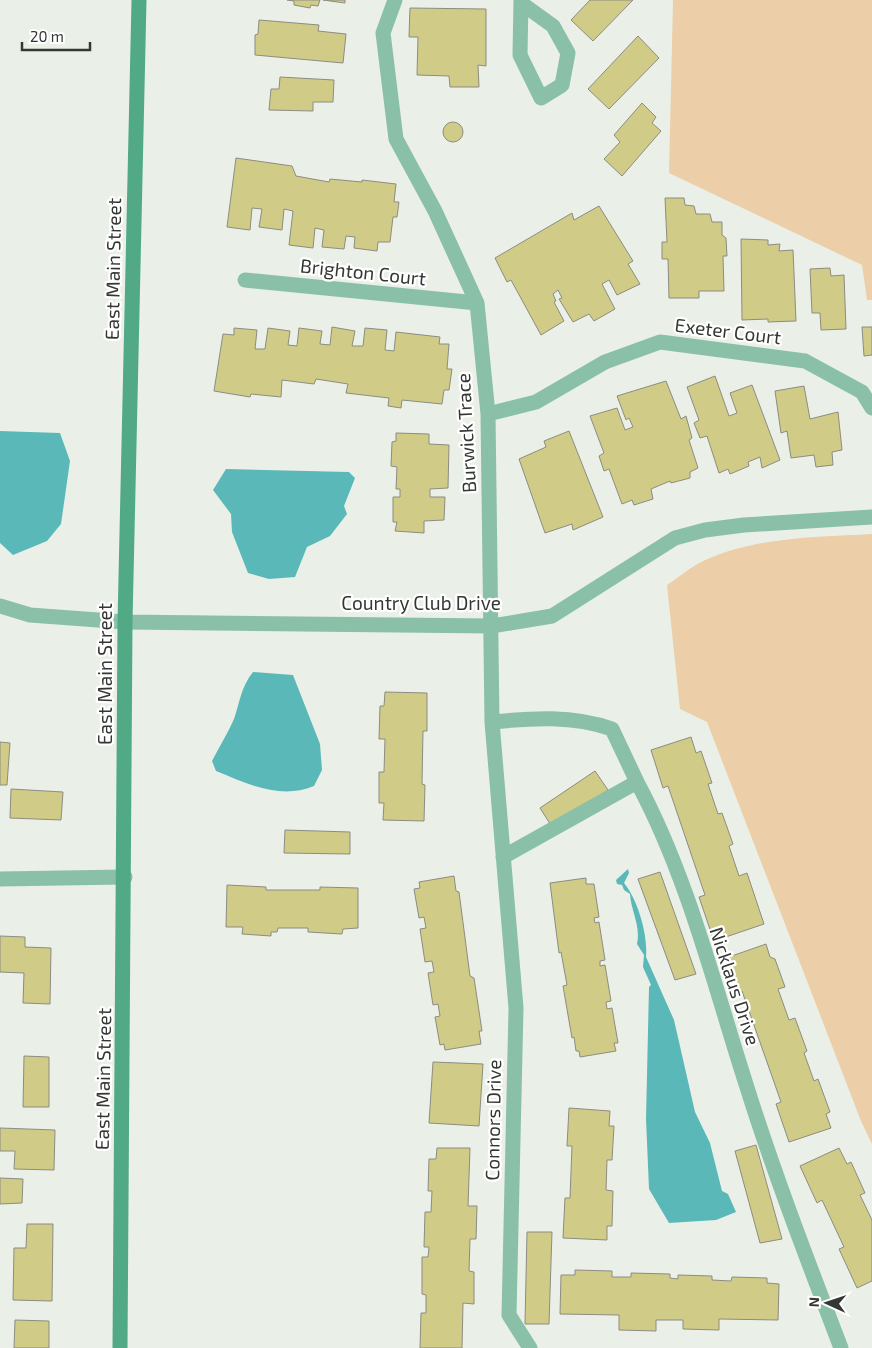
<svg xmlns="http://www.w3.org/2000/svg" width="872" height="1348" font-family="'Exo 2',sans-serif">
  <rect width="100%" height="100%" fill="#eaf0e7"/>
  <path fill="#eccfa8" d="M673,0H872V300H867L862,265L669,173Z
    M872,534V1144L861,1121L707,722L680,709L667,585C678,578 688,569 699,563C750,537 816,537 872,534Z"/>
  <path fill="#5ab8b8" d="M0,431L60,433L70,461L61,524L47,541L13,555L0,543Z
    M226,469L349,472L355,478L344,506L347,514L330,536L307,547L295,577L269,579L248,573L232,532L231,514L213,490Z
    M253,672L293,675L320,744L322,770L314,786C280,800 248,784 216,771L212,761C219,747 228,733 234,719C240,701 241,687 253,672Z
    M628,869L629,873L624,883C638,900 648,935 646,957L674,1020L695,1112L710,1143L722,1191L728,1194L736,1212L716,1220L669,1223L649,1189L646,1119L649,987L651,985L643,967L644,955L637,944C641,926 631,911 630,894L624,890L622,885L617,884L616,880Z"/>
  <path fill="#d0cc87" stroke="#8c8c82" d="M287,0H320L318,6L311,5L310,8L294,5V1Z
    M323,0H345V3Z
    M590,0H633L593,41L571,20Z
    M410,8L486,9V66L478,65L479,87H450L449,76L417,75L418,37H409Z
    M259,20L319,25L318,31L346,34L343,63L255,55V35L258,34Z
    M638,36L659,58L609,109L588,89Z
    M280,77L334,80L333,102H313V111L269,110L271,89H279Z
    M642,103L656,117L652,123L661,131L622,176L604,159L620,142L614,135Z
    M443 132a10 10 0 1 1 20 0a10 10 0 1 1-20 0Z
    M236,158L292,166L296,176L329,182L330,179L362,182V180L396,184L394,202H399L397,217H393L390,242H378L377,251L354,248L355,237L346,236L344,249L322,247L324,230L315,228L313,248L289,245L293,211L284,209L282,230L259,227L262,209L252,208L250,230L227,227Z
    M665,198H684L685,205L694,206L696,214H710L712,222H722V235L726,238L727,256H723L724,291H699V298H669L668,259H662V242H667Z
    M599,206L633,261L628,264L640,284L617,295L609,280L602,284L615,309L594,321L589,314L573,322L559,299L562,298L558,290L553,294L556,301L554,302L564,321L541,335L511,280L507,282L495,258L572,213L574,220Z
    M741,239L768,240V245L780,244L779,251L793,250L796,321L768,322V319L742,320Z
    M830,268L831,276L844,275L846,329L821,330L820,313H812L810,269Z
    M332,327L355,331L352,346H363L365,328L387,330L385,350L394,351L396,332L440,337L439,344H449L447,369H452L449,390H444L442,404L402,400L401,408L388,406L389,398L346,393L348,384L316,379L314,384L282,380L281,397L251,394L250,397L214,391L223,334L234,335V328L257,330L255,349H265L268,328L290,331L288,345L297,346L299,328L322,331L320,344L330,345Z
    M862,327H872V355L864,356Z
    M715,376L729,416L737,413L730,393L752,385L780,460L762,468L760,457L748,462L749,466L730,474L728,469L719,473L707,436L700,438L694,423L699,420L687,387Z
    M666,381L681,419L686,416L692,438L689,440L698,468L690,472V478L671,483L670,481L651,489L653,499L634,505L632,500L622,504L609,469L604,471L599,456L604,453L590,416L617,408L625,430L633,427L629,418L626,420L617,396Z
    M804,386L810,419L838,412L842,450L832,452L833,465L816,467L814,455L791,458L787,431L781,433L775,391Z
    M569,431L603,517L573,530L572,524L545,533L519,459L546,447L544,441Z
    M396,433L429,434V444L449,445L448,488L430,489V497H445L444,520L424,521V533L395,531L397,522H393V497H400V489H396L397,467L391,466L392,442L396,441Z
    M385,692L427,693V731H423L422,784L425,785L424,821L383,820L384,803H379V772H384L385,739H379L380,706H384Z
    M691,737L696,753L701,751L712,783L708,784L718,814L722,813L733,844L729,846L739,876L747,873L764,924L714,941L699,897L705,895L668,786L663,788L651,750Z
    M0,742L10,743L7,785H0Z
    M595,771L608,790L552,827L540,808Z
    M11,789L63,792L61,820L10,818Z
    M285,830L350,832V854L284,853Z
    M660,872L696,974L675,980L638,879Z
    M454,876L456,891L459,892L470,976L474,978L482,1031H479L481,1044L445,1050L444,1044L440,1045L435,1017L440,1016L438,1004L433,1005L428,973L434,972L432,961L425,962L420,929L426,928L424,917L419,918L414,889L420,888L419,882Z
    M586,878V884H594L599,917L594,918L595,923L599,922L605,960L600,961V966L605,965L611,1001L606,1002L607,1009L612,1008L618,1043H614L616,1051L580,1057L579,1051H576L574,1037L572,1038L563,986L567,985L561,952L559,953L550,883Z
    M227,885L266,887V890H320V887L358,888V928L343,929L342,934L308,932V928H278L277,932H271V936L242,934L243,927H226Z
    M0,936L25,937V947L51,948L50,1004L23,1003L24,973L0,972Z
    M766,944L770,957L775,959L785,987L778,989L789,1020L795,1018L807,1051L804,1053L814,1081L818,1079L830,1112L826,1114L831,1128L789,1142L776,1104L781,1102L742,991L738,993L726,958Z
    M24,1056L49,1057V1107H23Z
    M433,1062L483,1064L479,1126L429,1123Z
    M569,1108L610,1111L609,1126H614L612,1160H607L606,1190L613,1191L612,1226H607V1240L563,1238L565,1198H570L572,1146H567Z
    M0,1128L55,1130L54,1170L14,1169L15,1151H0Z
    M756,1145L782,1239L760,1243L735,1151Z
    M437,1148H470L468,1206H477L476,1239H470L469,1271L474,1272V1304L463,1303L462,1348H420L421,1313H426V1295L422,1294V1257H428L429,1247H424L425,1212H431L432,1191H428L429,1159H436Z
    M839,1148L847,1164L851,1162L865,1193L860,1195L872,1220V1281L857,1288L839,1249L844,1247L822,1200L817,1203L800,1166Z
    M0,1178L23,1179L22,1203L0,1204Z
    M27,1224H53L52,1301L13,1300L14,1248H26Z
    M527,1232H552L549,1324H525Z
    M575,1270L612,1271V1277H631V1273L670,1274V1278L678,1279V1275L712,1276V1280L731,1281L732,1277L767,1278V1283L779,1284L778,1320L719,1319V1330L683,1329V1320H656V1331L619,1330V1315L560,1314L561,1275H575Z
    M15,1320L49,1321V1348H14Z"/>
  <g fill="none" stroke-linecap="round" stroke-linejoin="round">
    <path stroke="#8ac0a8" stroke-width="15" d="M395,0L383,33L396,139L435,211L477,303L488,414L492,722L516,1008L509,1315L530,1348
      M521,3L553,26L568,53L562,85L541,98L520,55L521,0
      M245,280L477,303
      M488,414L536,402L605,362L660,342L805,361L862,392L872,408
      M0,606L30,615L125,622L492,626L552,616L675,538L705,530L744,525L872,517
      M492,722C533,718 572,715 612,729L637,782
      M503,857L637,782C687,875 713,981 745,1081C773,1171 807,1259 841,1348
      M0,879L125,877"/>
    <path stroke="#51a985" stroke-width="15" d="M120,1348L125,622L139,0"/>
  </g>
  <g text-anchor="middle" stroke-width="4.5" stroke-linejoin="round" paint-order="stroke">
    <g font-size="19" fill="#353734" stroke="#fff">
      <text transform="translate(113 269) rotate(-89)" y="7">East Main Street</text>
      <text transform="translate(363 272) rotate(6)" y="7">Brighton Court</text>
      <text transform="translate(728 331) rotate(7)" y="7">Exeter Court</text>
      <text transform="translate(466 433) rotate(-93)" y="7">Burwick Trace</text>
      <text x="421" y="610">Country Club Drive</text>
      <text transform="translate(105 674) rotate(-90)" y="7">East Main Street</text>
      <text transform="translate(735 986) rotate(72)" y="7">Nicklaus Drive</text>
      <text transform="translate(103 1079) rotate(-89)" y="7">East Main Street</text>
      <text transform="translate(493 1120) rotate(-89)" y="7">Connors Drive</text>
    </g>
  </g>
  <g transform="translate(827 1303) rotate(273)" stroke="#ffffff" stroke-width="4" paint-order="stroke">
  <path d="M0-4L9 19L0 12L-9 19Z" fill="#353734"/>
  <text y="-8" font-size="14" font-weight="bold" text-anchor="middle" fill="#353734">N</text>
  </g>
  <path d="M22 42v8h68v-8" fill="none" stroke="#353734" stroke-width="2.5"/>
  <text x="30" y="42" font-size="15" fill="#353734" stroke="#ffffff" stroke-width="4" paint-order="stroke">20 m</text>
</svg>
